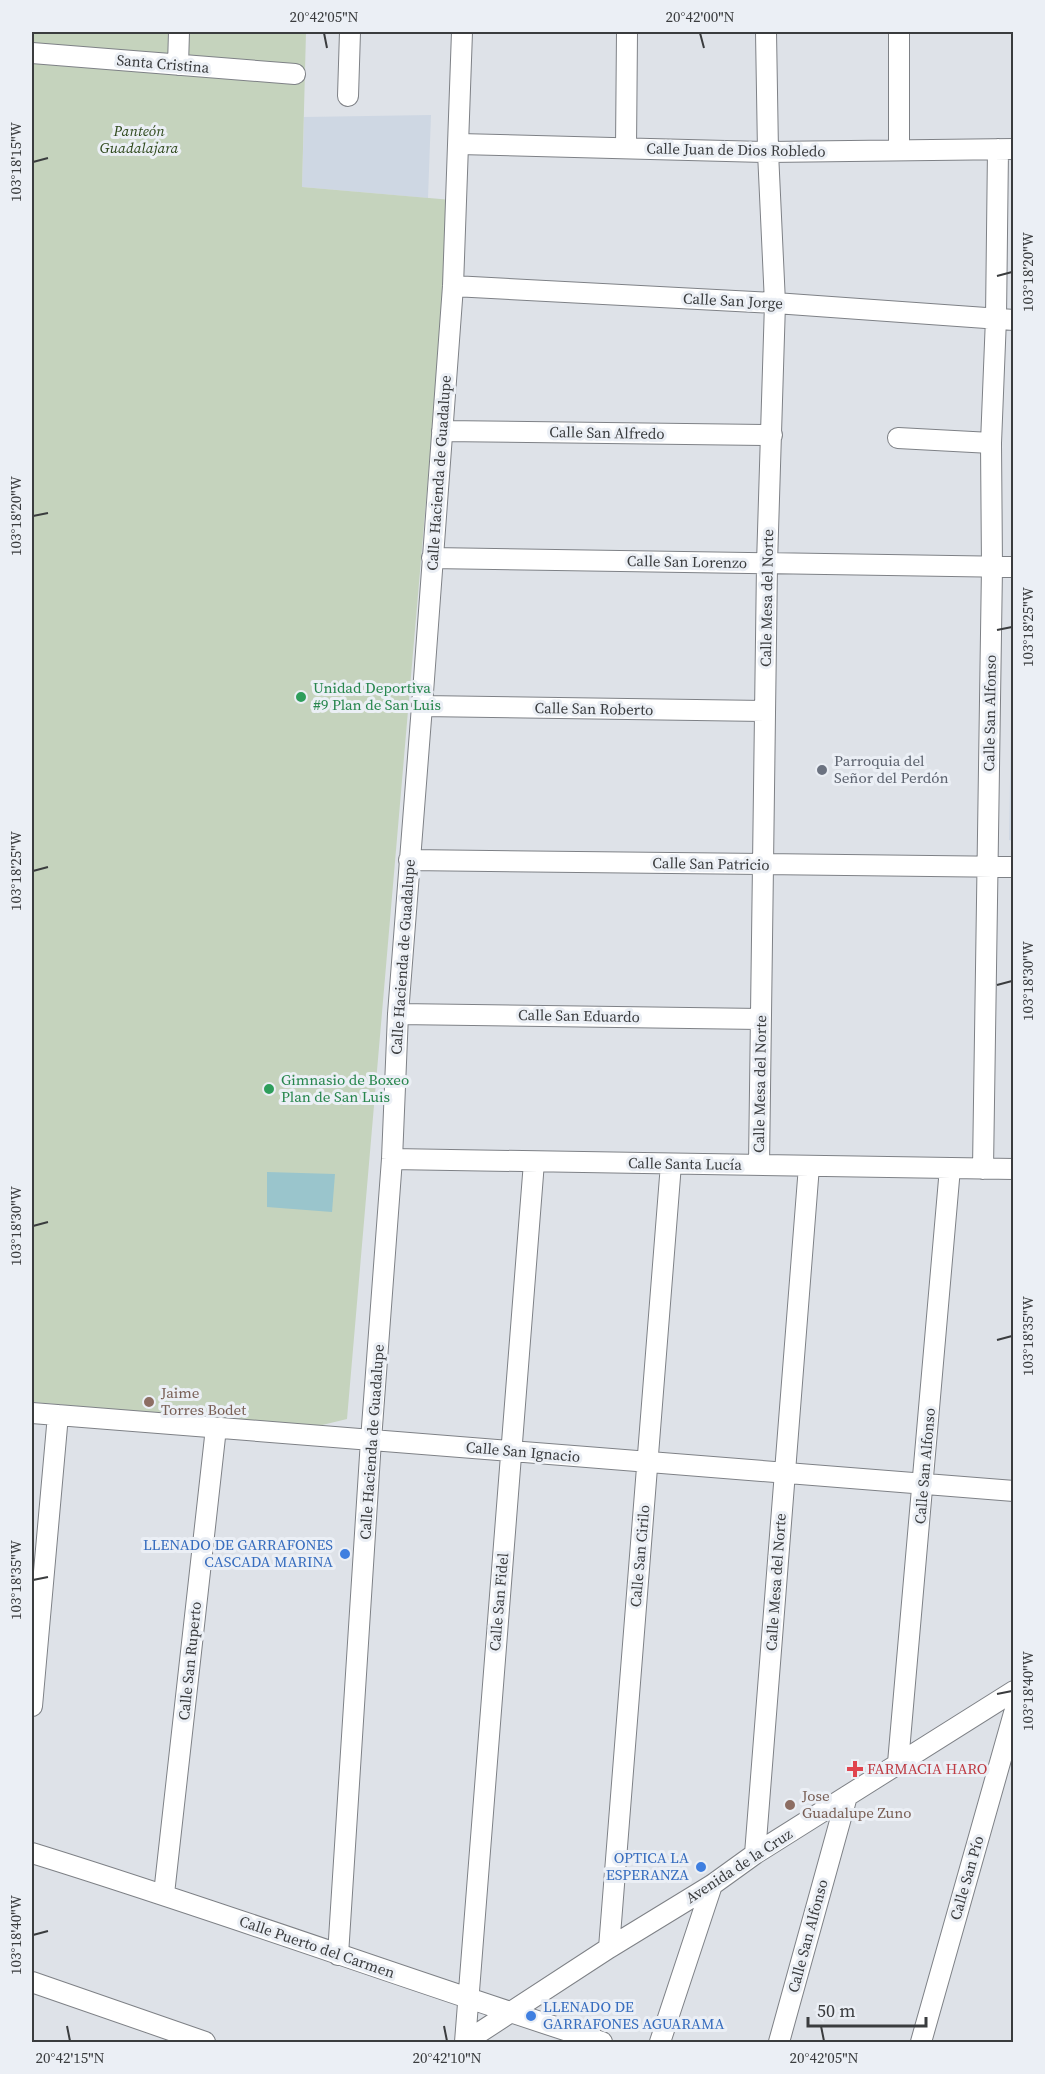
<svg xmlns="http://www.w3.org/2000/svg" width="1045" height="2074" font-family="'Source Serif 4',serif">
  <rect width="100%" height="100%" fill="#dee2e8"/>
  <path fill="#ced7e3" d="M431,115L428,198L302,187L304,117Z
    M1013,603L1014,841H1013L1009,840Z"/>
  <path fill="#c5d3bd" d="M32,32H306L302,187L452,200L347,1419L314,1427L32,1402Z"/>
  <path fill="#9ac5cc" d="M267,1172L335,1174L332,1212L267,1207Z"/>
  <g fill="none" stroke-linecap="round" stroke-linejoin="round">
    <defs>
      <path id="minor" d="M32,53L295,74
        M178,65L179,32
        M348,96L350,32
        M459,144L768,152L1014,149
        M626,148L627,32
        M899,150V32
        M453,286L775,303L1014,320
        M442,431L772,435
        M898,438L991,443
        M432,558L1014,567
        M422,706L765,711
        M409,860L1014,867
        M398,1014L761,1019
        M392,1159L1014,1169
        M759,1165L767,564L775,303L768,152L766,32
        M983,1169L992,567L991,443L996,318L998,149
        M32,1413L1014,1491
        M32,1706L58,1415
        M898,1763L950,1168
        M32,1853C223,1912 411,1981 602,2042
        M755,1854L809,1166
        M164,1894L216,1428
        M609,1948L671,1164
        M338,1955L371,1440L392,1159L398,1014L422,706L453,286L462,32
        M32,1982L205,2042
        M465,2042L534,1162
        M465,2042L609,1948L712,1885L755,1854L1014,1691
        M660,2042L712,1885
        M779,2042L847,1796
        M921,2042L1014,1713"/>
    </defs>
    <use href="#minor" stroke="#7e8186" stroke-width="22"/>
    <use href="#minor" stroke="#fff" stroke-width="20"/>
  </g>
  <path fill="none" stroke="#3a3c3e" stroke-width="2" d="M324,33L327,48M700,33L704,48M33,162L48,158M997,276L1012,272M33,516L48,513M997,630L1012,627M33,871L48,867M997,985L1012,981M33,1226L48,1222M997,1340L1012,1336M33,1580L48,1577M997,1694L1012,1691M33,1935L48,1931M67,2026L70,2041M444,2026L447,2041M821,2026L824,2041"/>
  <g fill="#2e9e5b" stroke="#ebeff5" stroke-width="2">
    <circle cx="301" cy="697" r="6"/>
    <circle cx="269" cy="1089" r="6"/>
  </g>
  <circle fill="#6b7280" stroke="#ebeff5" stroke-width="2" cx="822" cy="770" r="6"/>
  <g fill="#8d6e63" stroke="#ebeff5" stroke-width="2">
    <circle cx="149" cy="1402" r="6"/>
    <circle cx="790" cy="1805" r="6"/>
  </g>
  <g fill="#3f7fe0" stroke="#ebeff5" stroke-width="2">
    <circle cx="345" cy="1554" r="6"/>
    <circle cx="701" cy="1867" r="6"/>
    <circle cx="531" cy="2016" r="6"/>
  </g>
  <path fill="#e0444e" stroke="#ebeff5" stroke-width="2" d="M852 1760h6v6h6v6h-6v6h-6v-6h-6v-6h6z"/>
  <g text-anchor="middle" stroke-width="6" stroke-linejoin="round" paint-order="stroke">
    <g font-size="15" fill="#3a3c3e" stroke="#ebeff5">
      <text transform="translate(163 64) rotate(5)" y="5">Santa Cristina</text>
      <text transform="translate(736 150) rotate(1)" y="5">Calle Juan de Dios Robledo</text>
      <text transform="translate(733 301) rotate(3)" y="5">Calle San Jorge</text>
      <text transform="translate(607 433) rotate(1)" y="5">Calle San Alfredo</text>
      <text transform="translate(439 473) rotate(-86)" y="5">Calle Hacienda de Guadalupe</text>
      <text transform="translate(687 562) rotate(1)" y="5">Calle San Lorenzo</text>
      <text transform="translate(767 598) rotate(-89)" y="5">Calle Mesa del Norte</text>
      <text transform="translate(594 709) rotate(1)" y="5">Calle San Roberto</text>
      <text transform="translate(990 713) rotate(-89)" y="5">Calle San Alfonso</text>
      <text transform="translate(711 864) rotate(1)" y="5">Calle San Patricio</text>
      <text transform="translate(403 957) rotate(-86)" y="5">Calle Hacienda de Guadalupe</text>
      <text transform="translate(579 1016) rotate(1)" y="5">Calle San Eduardo</text>
      <text transform="translate(760 1084) rotate(-89)" y="5">Calle Mesa del Norte</text>
      <text transform="translate(685 1164) rotate(1)" y="5">Calle Santa Lucía</text>
      <text transform="translate(372 1442) rotate(-86)" y="5">Calle Hacienda de Guadalupe</text>
      <text transform="translate(523 1452) rotate(5)" y="5">Calle San Ignacio</text>
      <text transform="translate(925 1466) rotate(-85)" y="5">Calle San Alfonso</text>
      <text transform="translate(640 1556) rotate(-85)" y="5">Calle San Cirilo</text>
      <text transform="translate(776 1582) rotate(-86)" y="5">Calle Mesa del Norte</text>
      <text transform="translate(499 1602) rotate(-85)" y="5">Calle San Fidel</text>
      <text transform="translate(190 1661) rotate(-84)" y="5">Calle San Ruperto</text>
      <text transform="translate(739 1866) rotate(-33)" y="5">Avenida de la Cruz</text>
      <text transform="translate(967 1878) rotate(-74)" y="5">Calle San Pío</text>
      <text transform="translate(808 1936) rotate(-75)" y="5">Calle San Alfonso</text>
      <text transform="translate(317 1947) rotate(19)" y="5">Calle Puerto del Carmen</text>
    </g>
    <g font-size="15" font-style="italic" fill="#2f491c" stroke="#ebeff5">
      <text x="139" y="136">Panteón<tspan x="139" dy="17">Guadalajara</tspan></text>
    </g>
    <g font-size="15" fill="#27864d" stroke="#ebeff5" text-anchor="start">
      <text x="313" y="693">Unidad Deportiva<tspan x="313" dy="17">#9 Plan de San Luis</tspan></text>
      <text x="281" y="1085">Gimnasio de Boxeo<tspan x="281" dy="17">Plan de San Luis</tspan></text>
    </g>
    <g font-size="15" fill="#5b616d" stroke="#ebeff5" text-anchor="start">
      <text x="834" y="766">Parroquia del<tspan x="834" dy="17">Señor del Perdón</tspan></text>
    </g>
    <g font-size="15" fill="#785e54" stroke="#ebeff5" text-anchor="start">
      <text x="161" y="1398">Jaime<tspan x="161" dy="17">Torres Bodet</tspan></text>
      <text x="802" y="1801">Jose<tspan x="802" dy="17">Guadalupe Zuno</tspan></text>
    </g>
    <g font-size="15" fill="#366cbe" stroke="#ebeff5" text-anchor="end">
      <text x="333" y="1550">LLENADO DE GARRAFONES<tspan x="333" dy="17">CASCADA MARINA</tspan></text>
      <text x="689" y="1863">OPTICA LA<tspan x="689" dy="17">ESPERANZA</tspan></text>
      <text x="543" y="2012" text-anchor="start">LLENADO DE<tspan x="543" dy="17">GARRAFONES AGUARAMA</tspan></text>
    </g>
    <g font-size="15" fill="#be3a42" stroke="#ebeff5" text-anchor="start">
      <text x="867" y="1774">FARMACIA HARO</text>
    </g>
  </g>
  <rect width="1045" height="2074" fill="none" stroke="#ebeff5" stroke-width="66"/>
  <path d="M808 2017v9h118v-9" fill="none" stroke="#3a3c3e" stroke-width="3"/>
  <text x="817" y="2017" font-size="18" fill="#3a3c3e" stroke="#ebeff5" stroke-width="4.5" paint-order="stroke">50 m</text>
  <rect x="33" y="33" width="979" height="2008" fill="none" stroke="#3a3c3e" stroke-width="2"/>
  <g font-size="15" text-anchor="middle" fill="#3a3c3e">
    <text x="324" y="22">20°42'05"N</text>
    <text x="700" y="22">20°42'00"N</text>
    <text transform="translate(16 162) rotate(-90)" y="5">103°18'15"W</text>
    <text transform="translate(1028 272) rotate(-90)" y="5">103°18'20"W</text>
    <text transform="translate(16 516) rotate(-90)" y="5">103°18'20"W</text>
    <text transform="translate(1028 627) rotate(-90)" y="5">103°18'25"W</text>
    <text transform="translate(16 871) rotate(-90)" y="5">103°18'25"W</text>
    <text transform="translate(1028 981) rotate(-90)" y="5">103°18'30"W</text>
    <text transform="translate(16 1226) rotate(-90)" y="5">103°18'30"W</text>
    <text transform="translate(1028 1336) rotate(-90)" y="5">103°18'35"W</text>
    <text transform="translate(16 1580) rotate(-90)" y="5">103°18'35"W</text>
    <text transform="translate(1028 1691) rotate(-90)" y="5">103°18'40"W</text>
    <text transform="translate(16 1935) rotate(-90)" y="5">103°18'40"W</text>
    <text x="70" y="2063">20°42'15"N</text>
    <text x="447" y="2063">20°42'10"N</text>
    <text x="824" y="2063">20°42'05"N</text>
  </g>
</svg>
